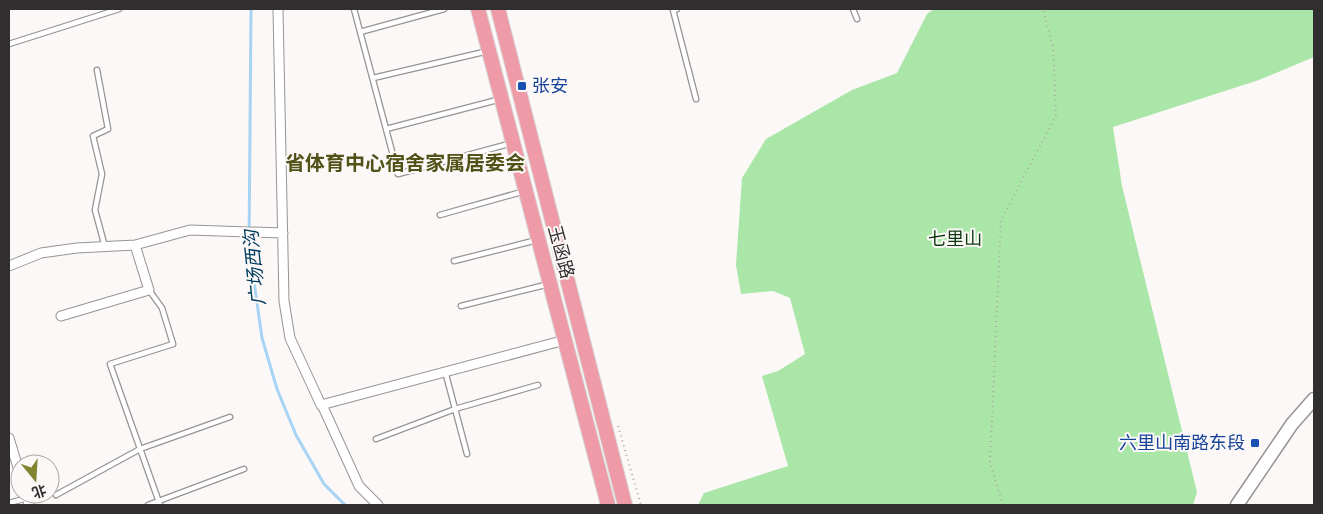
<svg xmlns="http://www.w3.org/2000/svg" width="1323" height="514" font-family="'Titillium Web','Noto Sans SC',sans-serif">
  <rect width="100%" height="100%" fill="#fcf8f7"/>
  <path fill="#aae6a8" d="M934,9H1314V57L1259,80L1113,127L1122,186L1197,492L1193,505H698L704,493L788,466L762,376L778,371L805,354L790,298L773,291L741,294L736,265L742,178L766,139L852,90L897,73L927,14Z"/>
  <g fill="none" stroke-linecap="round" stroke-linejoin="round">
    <path stroke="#a7d3f4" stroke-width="3" d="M251,9L249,247L262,338L277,389L296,435L324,484L345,505"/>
    <defs>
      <path id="lane" d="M354,9L398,174L512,143
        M677,9L673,10L696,99
        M853,9L857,19
        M360,32L444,9
        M9,44L119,9
        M97,70L108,129L93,136L102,174L95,210L105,247
        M373,78L488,51
        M386,129L501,99
        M440,215L525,191
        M454,261L537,240
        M149,290L162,308L173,344L110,364L160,505
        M461,306L549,284
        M445,371L467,454
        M376,439L455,409L538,385
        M56,495L140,449L230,417
        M9,503L27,498
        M148,505L244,469"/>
      <path id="street" d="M278,9L284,301L290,338L321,405L565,340
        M9,266L41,253L77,248L135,245
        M61,316L149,290L135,245L190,230L283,233
        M323,407L359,486L378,505
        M9,438L20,474
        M26,494L29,505"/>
      <path id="secondary" d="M1237,505L1292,424L1314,399"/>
      <path id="primary" d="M478,9L608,505
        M498,9L625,505"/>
    </defs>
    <use href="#lane" stroke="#979493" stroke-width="7"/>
    <use href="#street" stroke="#979493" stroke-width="11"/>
    <use href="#secondary" stroke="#979493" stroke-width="15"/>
    <use href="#primary" stroke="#d6d5d5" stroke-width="16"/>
    <path stroke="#adaaa9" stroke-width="2" stroke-dasharray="1 4" stroke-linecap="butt" d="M618,426L641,505
      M1003,505L990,462L1001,220L1056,116L1053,47L1043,9"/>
    <use href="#lane" stroke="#fff" stroke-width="4.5"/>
    <use href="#street" stroke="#fff" stroke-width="9"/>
    <use href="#secondary" stroke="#fff" stroke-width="12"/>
    <use href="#primary" stroke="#ef9aa7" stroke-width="14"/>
  </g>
  <g fill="#1a4fb4" stroke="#fcf8f7" stroke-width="2">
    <rect x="517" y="81" width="10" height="10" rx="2.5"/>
    <rect x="1250" y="438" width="10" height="10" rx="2.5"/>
  </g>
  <g text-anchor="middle" stroke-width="4" stroke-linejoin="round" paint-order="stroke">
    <g font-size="18" fill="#164399" stroke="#fcf8f7" text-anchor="start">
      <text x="532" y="92">张安</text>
      <text x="1245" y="449" text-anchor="end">六里山南路东段</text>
    </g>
    <g font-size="18" fill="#0e3a11" stroke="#fcf8f7">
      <text x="955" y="245">七里山</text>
    </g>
    <g font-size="18" fill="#302e2e" stroke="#fcf8f7">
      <text transform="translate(561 252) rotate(75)" y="6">玉函路</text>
    </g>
    <g font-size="19" font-style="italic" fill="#003d60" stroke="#fcf8f7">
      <text transform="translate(254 268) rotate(-96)" y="7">广场西沟</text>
    </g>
    <g font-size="20" font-weight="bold" fill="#505217" stroke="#fcf8f7">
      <text x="405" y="170">省体育中心宿舍家属居委会</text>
    </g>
  </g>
  <rect width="1323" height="514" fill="none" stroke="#302e2e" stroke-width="20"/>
  <g transform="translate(35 479) rotate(162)"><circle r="24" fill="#fcf8f7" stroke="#aaa7a7"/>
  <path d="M0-4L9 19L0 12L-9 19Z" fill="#828530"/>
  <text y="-8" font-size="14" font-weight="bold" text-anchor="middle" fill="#302e2e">北</text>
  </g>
</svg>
